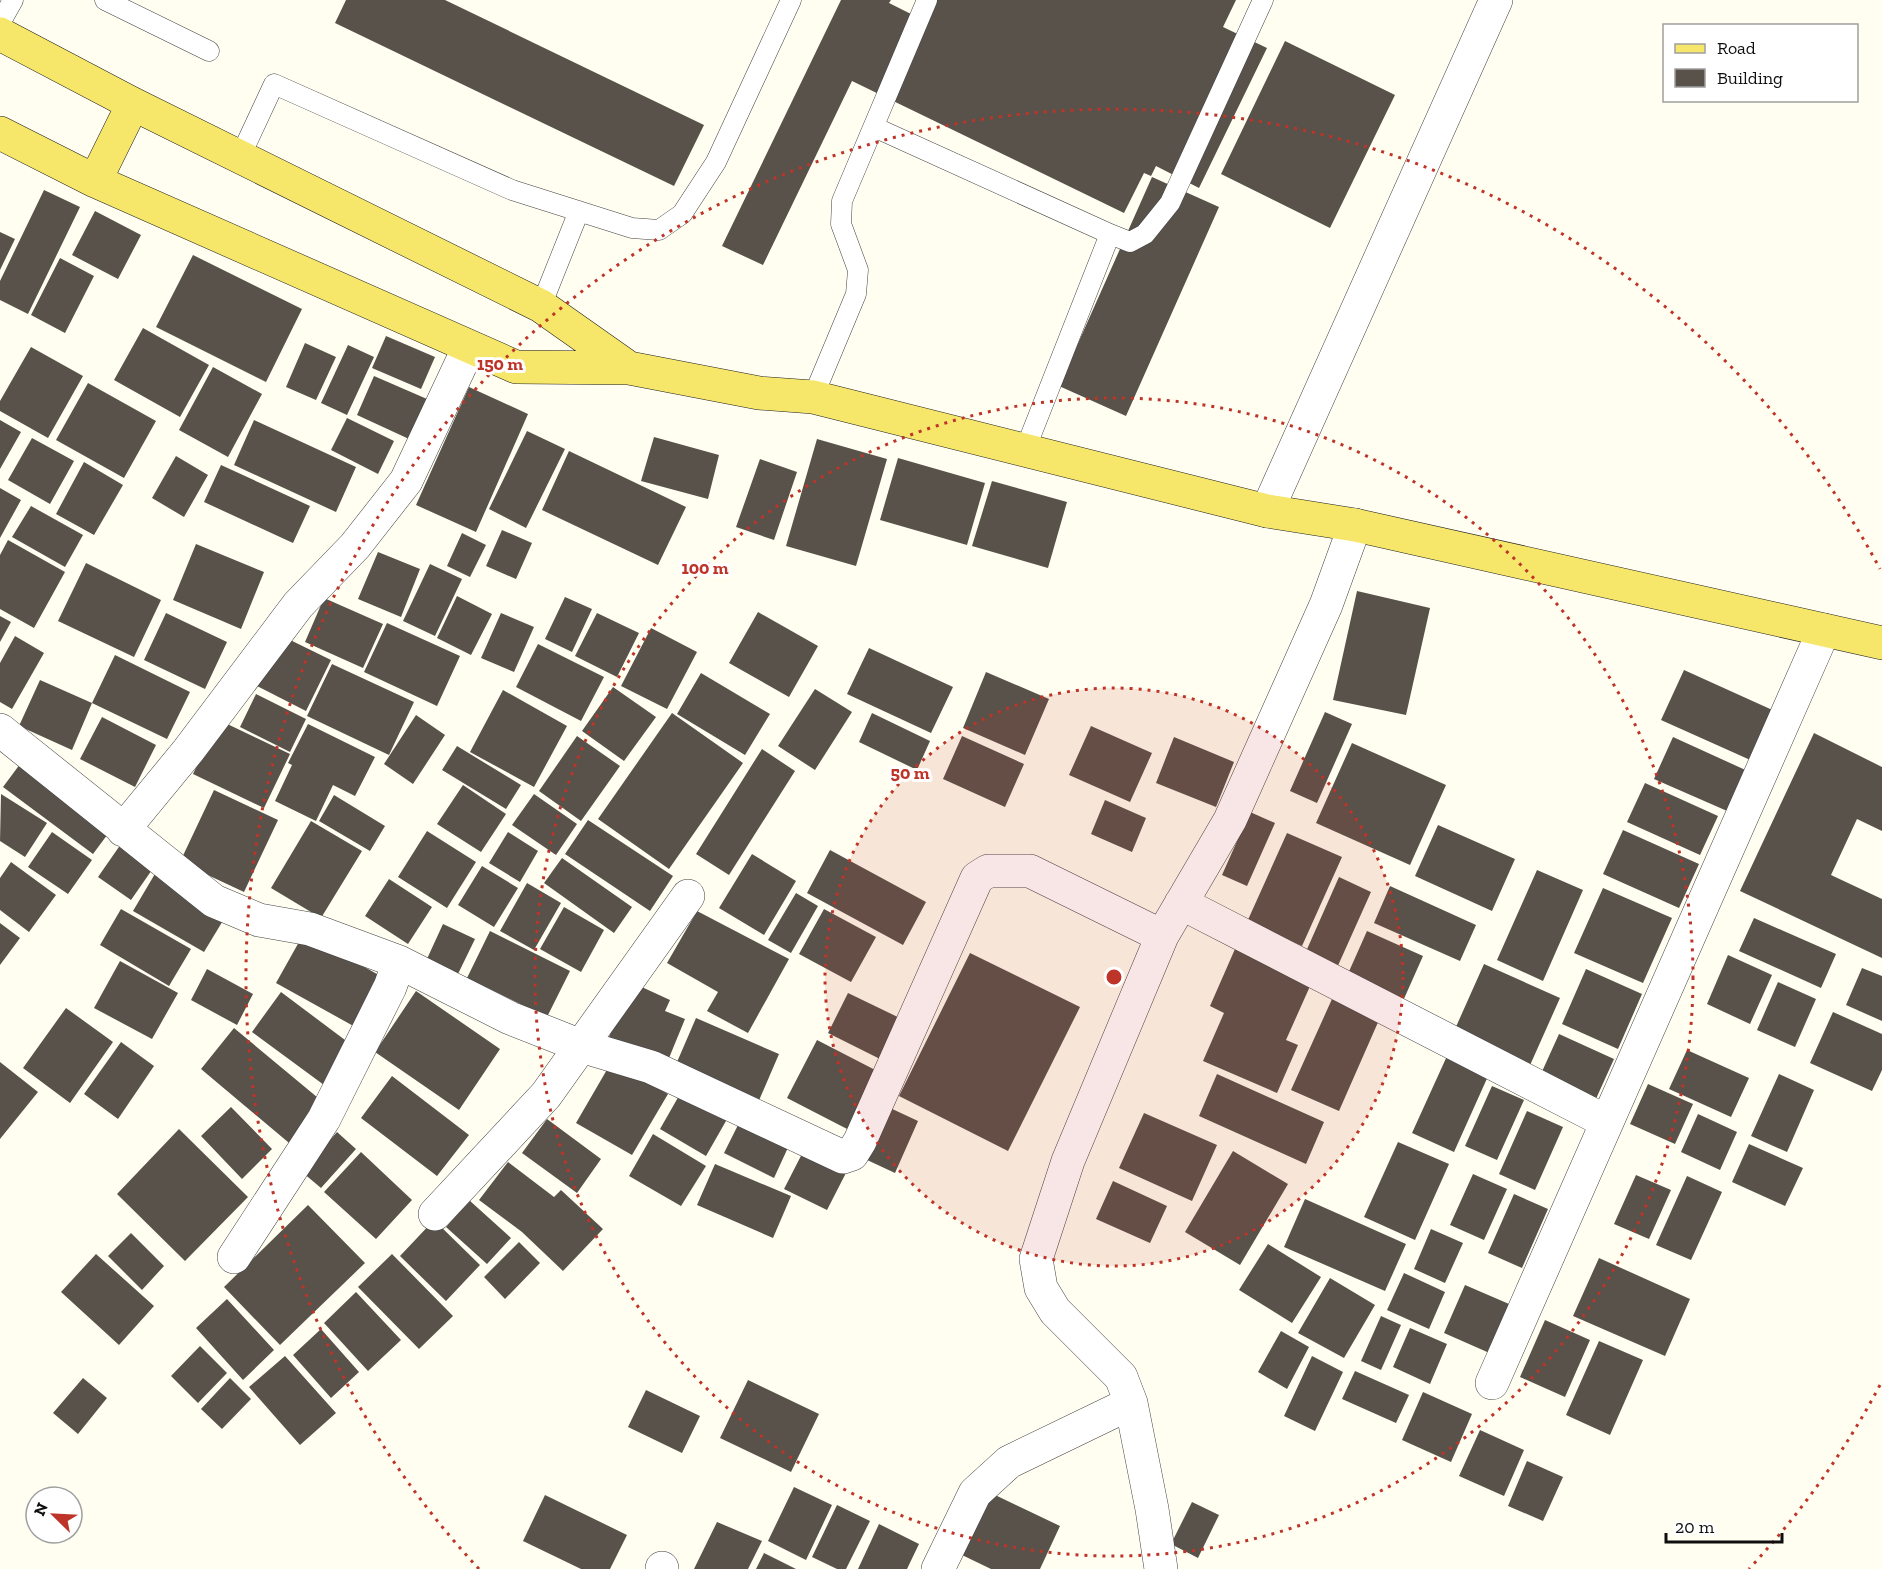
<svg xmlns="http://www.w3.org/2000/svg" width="1882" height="1569" font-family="'Zilla Slab',serif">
  <rect width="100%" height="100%" fill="#fffef1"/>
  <path fill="#58524b" d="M346,0H445L704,125L674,186L335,23Z
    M841,0H891L889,3L921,19L930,0H1236L1223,27L1267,48L1199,188L1156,166L1151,176L1144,173L1124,213L852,81L763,265L722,246Z
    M1285,41L1395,95L1330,228L1221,174Z
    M1152,177L1219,207L1126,416L1059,386Z
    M44,190L80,207L28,314L0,300V281Z
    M95,211L141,235L118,279L72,255Z
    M0,232L15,239L0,270Z
    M193,255L302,309L266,382L156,327Z
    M60,258L94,276L65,333L31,315Z
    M143,328L209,365L180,417L114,380Z
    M386,336L435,357L421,389L372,368Z
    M305,343L336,357L316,400L286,387Z
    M348,345L374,357L347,415L321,403Z
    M31,347L83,376L48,438L0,411V401Z
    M213,367L262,394L228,457L179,430Z
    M374,376L427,399L409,439L357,415Z
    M88,383L156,421L124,478L56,440Z
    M469,387L528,414L476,532L416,505Z
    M347,418L394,441L378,474L331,450Z
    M0,420L21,432L0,469Z
    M254,420L356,467L336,512L234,465Z
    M527,431L565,449L526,528L489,509Z
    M654,437L719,455L708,499L641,481Z
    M32,438L74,461L50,504L8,480Z
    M817,439L887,459L856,566L786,546Z
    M569,451L686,507L658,565L542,510Z
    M176,456L208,475L184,517L152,498Z
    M898,458L985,483L967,545L880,520Z
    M760,459L797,472L774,540L736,527Z
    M84,462L123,485L94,535L56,514Z
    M221,465L310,506L293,543L204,502Z
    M992,481L1067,502L1048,568L972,546Z
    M0,488L21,500L0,538Z
    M31,506L83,535L65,567L12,537Z
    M502,530L532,543L516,579L486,566Z
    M462,533L486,545L470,577L447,566Z
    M8,540L65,572L34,628L0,609V555Z
    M196,544L264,572L241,629L173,600Z
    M378,552L420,569L401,617L358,599Z
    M86,563L161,600L134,657L58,621Z
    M430,564L462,579L435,636L403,621Z
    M1357,591L1430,608L1406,715L1333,700Z
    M457,596L492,614L471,655L437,638Z
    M565,597L592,609L572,652L545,639Z
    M324,598L383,624L363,668L305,642Z
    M758,612L818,646L789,697L729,663Z
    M166,613L227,642L205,689L144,660Z
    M501,613L534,627L514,672L481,658Z
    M597,613L639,633L617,677L575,656Z
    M0,616L11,622L0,642Z
    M387,623L460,656L437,706L364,672Z
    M651,628L697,652L667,709L621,686Z
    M15,636L44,653L12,709L0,702V663Z
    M282,636L331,660L306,711L257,686Z
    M538,644L604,677L581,721L516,687Z
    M869,648L953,687L931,733L847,694Z
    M115,655L190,692L167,739L92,703L72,750L19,726L40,680L92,703Z
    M332,664L414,702L389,755L307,716Z
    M1684,670L1779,713L1757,763L1661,720Z
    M986,672L1049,699L1025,755L963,728Z
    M701,673L770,714L745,755L677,714Z
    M613,687L656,717L624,761L582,731Z
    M815,689L852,712L815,770L778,746Z
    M503,690L567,726L534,787L470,752Z
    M256,694L306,719L290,752L240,727Z
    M1325,712L1352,724L1317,803L1290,791Z
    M672,713L743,763L669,869L598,819Z
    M872,713L930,741L917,770L859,742Z
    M416,715L445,735L413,784L384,764Z
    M102,717L156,745L135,787L80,759Z
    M219,720L290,754L264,808L193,774Z
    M308,724L375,757L355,796L333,785L316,821L275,801L292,765L288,763Z
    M1091,726L1152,753L1130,802L1069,775Z
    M1814,733L1882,767V831L1857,819L1831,875L1882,899V958L1740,891Z
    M577,736L620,766L581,821L539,791Z
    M962,736L1024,764L1005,807L943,779Z
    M1174,737L1234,762L1216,807L1156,783Z
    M1673,737L1752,773L1734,814L1654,779Z
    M1352,743L1446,785L1410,865L1316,823Z
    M457,746L521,785L506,809L442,770Z
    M762,749L795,771L729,875L696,854Z
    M29,752L119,819L93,854L3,787Z
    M1645,783L1718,816L1700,855L1627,822Z
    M463,785L506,814L481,852L437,824Z
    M214,790L278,820L244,892L180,862Z
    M1,794L47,823L25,857L0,841Z
    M534,794L577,824L556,855L512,825Z
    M334,795L385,826L370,851L319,821Z
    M1105,800L1146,818L1132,852L1091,834Z
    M1250,812L1275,823L1247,886L1222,875Z
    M588,820L673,876L650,911L565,854Z
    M311,821L362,851L321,918L271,888Z
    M1438,825L1515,859L1492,911L1415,876Z
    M1623,830L1699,864L1679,908L1603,874Z
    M130,831L163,854L131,900L98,877Z
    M427,831L476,862L447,908L398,877Z
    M52,832L92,860L68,894L28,867Z
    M508,832L538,851L520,882L489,863Z
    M1287,833L1342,857L1302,946L1247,922Z
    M830,850L926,902L903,945L807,893Z
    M752,854L796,881L764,935L719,908Z
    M562,858L632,907L614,933L544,883Z
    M11,862L56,895L29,932L0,910V878Z
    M482,866L518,888L494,927L458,905Z
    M159,867L230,909L204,952L133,911Z
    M1537,870L1583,890L1543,981L1497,960Z
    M1339,877L1371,892L1336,970L1304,956Z
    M389,879L432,907L408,944L365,916Z
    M527,883L561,903L534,950L500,931Z
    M1390,886L1476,925L1460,961L1374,923Z
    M1603,888L1672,918L1643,983L1574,953Z
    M796,893L818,906L791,953L768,940Z
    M564,907L604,930L581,972L540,949Z
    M121,909L191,949L169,986L100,945Z
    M824,909L876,937L851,982L799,954Z
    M697,911L789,959L748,1033L707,1011L718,992L667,963Z
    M1754,918L1836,954L1821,988L1739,951Z
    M0,923L20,938L0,965Z
    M443,924L475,939L457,976L426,961Z
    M490,931L570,971L547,1017L467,978Z
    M1367,931L1423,956L1403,1001L1347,976Z
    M304,933L384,978L357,1028L276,983Z
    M1235,949L1311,984L1286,1040L1298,1045L1277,1093L1203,1061L1224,1013L1210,1006Z
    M970,953L1080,1007L1008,1151L899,1096Z
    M1728,955L1772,975L1750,1024L1707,1004Z
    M120,961L178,993L152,1039L94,1008Z
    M1484,964L1560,998L1527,1072L1451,1038Z
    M1862,968L1882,976V1021L1846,1005Z
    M207,969L253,994L237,1025L191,1000Z
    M1586,969L1642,994L1618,1049L1562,1024Z
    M1778,982L1816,999L1795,1047L1757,1030Z
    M633,983L670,1000L665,1011L685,1019L669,1058L604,1048Z
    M416,991L500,1049L459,1110L375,1052Z
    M281,992L353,1046L324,1085L252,1032Z
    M848,993L906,1021L886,1062L828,1033Z
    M1332,999L1379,1020L1339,1111L1291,1090Z
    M66,1008L113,1042L70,1103L23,1068Z
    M1833,1012L1882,1034V1070L1872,1091L1810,1063Z
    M696,1018L779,1054L757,1105L674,1069Z
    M234,1028L341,1117L307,1158L201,1069Z
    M1559,1034L1614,1059L1595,1101L1540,1076Z
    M817,1040L881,1073L851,1131L787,1098Z
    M121,1042L154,1066L118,1119L84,1094Z
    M1687,1050L1749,1078L1731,1117L1669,1089Z
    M1447,1056L1489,1074L1454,1152L1412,1133Z
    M612,1061L668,1094L632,1155L576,1123Z
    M0,1062L38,1092L0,1139Z
    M1217,1074L1324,1122L1306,1164L1199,1116Z
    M1779,1074L1814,1090L1787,1152L1751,1136Z
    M392,1076L469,1135L437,1176L361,1118Z
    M1648,1084L1693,1104L1675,1144L1630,1124Z
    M1492,1086L1524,1100L1497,1160L1465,1146Z
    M684,1087L730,1114L706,1156L660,1129Z
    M231,1107L272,1149L242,1179L201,1136Z
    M888,1107L918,1121L895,1173L865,1159Z
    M1527,1111L1563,1127L1535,1190L1499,1174Z
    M1144,1113L1217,1145L1192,1201L1119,1168Z
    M1698,1114L1737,1132L1720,1170L1681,1152Z
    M742,1117L791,1141L774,1178L724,1153Z
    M547,1119L601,1159L577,1193L522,1153Z
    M179,1129L248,1197L185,1261L117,1194Z
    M337,1132L356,1149L321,1188L302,1172Z
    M653,1134L706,1166L681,1206L629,1176Z
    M1398,1142L1449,1164L1415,1240L1364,1217Z
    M1749,1144L1803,1168L1785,1206L1732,1182Z
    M805,1148L848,1169L827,1210L784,1189Z
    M1233,1151L1288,1184L1240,1265L1185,1232Z
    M361,1152L412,1200L376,1239L324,1192Z
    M508,1162L554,1197L561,1190L603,1229L563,1271L522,1232L479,1200Z
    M715,1164L791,1196L773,1238L697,1205Z
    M1473,1174L1507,1189L1484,1240L1450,1225Z
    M1636,1175L1671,1190L1649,1239L1614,1224Z
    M1687,1176L1722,1192L1691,1260L1656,1245Z
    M1113,1181L1167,1206L1150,1243L1096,1219Z
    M1514,1194L1548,1209L1522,1268L1488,1253Z
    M1305,1199L1406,1244L1385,1291L1284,1247Z
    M469,1200L511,1238L487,1264L446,1227Z
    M308,1205L365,1263L280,1345L224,1287Z
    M434,1220L480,1265L446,1301L400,1256Z
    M1431,1229L1463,1243L1445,1283L1414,1269Z
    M131,1233L164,1266L142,1290L108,1256Z
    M519,1242L540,1263L505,1299L484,1277Z
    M1268,1244L1321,1277L1292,1323L1239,1290Z
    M96,1254L154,1306L119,1345L61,1292Z
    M392,1254L453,1316L419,1349L358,1287Z
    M1599,1258L1690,1299L1665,1356L1573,1316Z
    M1404,1273L1445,1292L1429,1329L1387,1310Z
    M1330,1278L1375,1305L1344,1358L1298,1333Z
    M1465,1285L1516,1307L1494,1355L1444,1333Z
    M356,1292L401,1340L368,1371L324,1323Z
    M227,1299L274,1350L243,1380L196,1328Z
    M1381,1316L1401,1325L1381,1370L1361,1361Z
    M1545,1320L1590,1340L1565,1397L1520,1377Z
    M1410,1328L1447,1344L1430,1384L1393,1367Z
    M321,1329L359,1372L331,1398L293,1355Z
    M1281,1331L1309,1347L1287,1389L1258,1372Z
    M1599,1341L1643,1360L1610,1435L1566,1415Z
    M200,1346L227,1373L198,1403L171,1376Z
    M285,1356L336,1413L300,1445L249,1387Z
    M1312,1356L1343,1372L1315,1431L1284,1416Z
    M1355,1371L1409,1395L1396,1423L1342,1399Z
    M83,1378L107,1398L78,1434L53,1413Z
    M230,1378L251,1399L222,1429L201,1409Z
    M748,1380L819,1414L791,1472L720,1438Z
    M646,1390L700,1416L682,1453L628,1427Z
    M1423,1392L1472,1414L1451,1462L1402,1440Z
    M1480,1430L1524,1450L1504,1496L1459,1476Z
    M1527,1461L1563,1477L1543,1521L1508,1506Z
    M794,1487L832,1505L806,1560L768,1541Z
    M993,1494L1060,1526L1040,1569H991L962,1555Z
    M545,1495L627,1535L610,1569H581L523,1541Z
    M1192,1502L1219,1515L1198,1558L1171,1544Z
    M837,1505L870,1521L846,1569H837L812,1557Z
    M717,1522L762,1541L748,1569H694Z
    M879,1524L919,1544L907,1569H858Z
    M764,1553L796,1569H756Z"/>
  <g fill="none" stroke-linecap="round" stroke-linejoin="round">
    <defs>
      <path id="service" d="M105,0L209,51
        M0,23L13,0
        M874,127L1110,234
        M240,157L274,84L512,190L632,228L659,230L682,214L716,162L791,0
        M541,306L579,211
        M813,397L856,294L858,270L841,224L842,201L927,0
        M1025,450L1110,234L1130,242L1145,234L1170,203L1263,0"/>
      <path id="minor" d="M1267,511L1496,0
        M0,730L214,901L259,920L310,929L399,962L510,1018L581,1046L651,1067L843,1157L852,1154L860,1141L977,878L988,871H1030L1162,936
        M123,830L188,751L298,605L355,546L406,481L469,347
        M1181,903L1607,1122
        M435,1214L546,1095L688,896
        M234,1257L324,1119L390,987L399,962
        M1492,1383L1824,630
        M662,1569V1568
        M938,1569L975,1493L1009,1462L1131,1403
        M1161,1569L1152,1509L1131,1403L1121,1377L1055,1311L1041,1288L1036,1259L1068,1161L1162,936L1230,820L1326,605L1355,525"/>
      <path id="primary" d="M0,34L133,104L541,306L629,368
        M0,133L95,181L516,367L629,368L759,393L813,397L1267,511L1355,525L1882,643
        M95,181L133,104"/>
    </defs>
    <use href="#service" stroke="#424242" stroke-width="21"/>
    <use href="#minor" stroke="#424242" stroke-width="34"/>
    <use href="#primary" stroke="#202020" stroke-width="34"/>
    <use href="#service" stroke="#fff" stroke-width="20"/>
    <use href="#minor" stroke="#fff" stroke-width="33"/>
    <use href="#primary" stroke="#f6e66a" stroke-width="33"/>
  </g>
  <circle cx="1114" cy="977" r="289" fill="#be3428" fill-opacity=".12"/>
  <g fill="none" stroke="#be3428" stroke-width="3" stroke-dasharray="3 6">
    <circle cx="1114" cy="977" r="289"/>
    <circle cx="1114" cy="977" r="579"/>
    <path d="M1880 1385A868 868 0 0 1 1749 1569M479 1569A868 868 0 1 1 1880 569"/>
  </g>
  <circle cx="1114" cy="977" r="9" fill="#be3428" stroke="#fff" stroke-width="3"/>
  <g font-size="18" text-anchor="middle" font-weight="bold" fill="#be3428" stroke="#fff" stroke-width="6" stroke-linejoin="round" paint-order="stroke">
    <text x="500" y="370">150 m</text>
    <text x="705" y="574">100 m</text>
    <text x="910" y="779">50 m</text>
  </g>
  <rect x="1663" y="24" width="195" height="78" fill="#ffffff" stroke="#9f9f9f" stroke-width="1.5"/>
  <rect x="1675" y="44" width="30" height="9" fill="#f6e66a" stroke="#9f9f9f" stroke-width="1.5"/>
  <text x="1717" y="54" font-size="18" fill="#0f0f0f">Road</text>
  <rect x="1675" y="69" width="30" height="18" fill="#58524b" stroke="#9f9f9f" stroke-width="1.5"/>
  <text x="1717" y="84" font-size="18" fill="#0f0f0f">Building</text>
  <g transform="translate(54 1515) rotate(294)"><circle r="28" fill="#ffffff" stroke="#9f9f9f" stroke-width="1.5"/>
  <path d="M0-4.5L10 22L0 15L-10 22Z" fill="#be3428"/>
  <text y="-9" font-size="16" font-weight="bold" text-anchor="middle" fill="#0f0f0f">N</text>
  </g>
  <path d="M1666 1533v9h116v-9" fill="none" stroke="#0f0f0f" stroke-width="3"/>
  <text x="1675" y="1533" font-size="18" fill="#0f0f0f" stroke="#ffffff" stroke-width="4.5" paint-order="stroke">20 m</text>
</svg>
